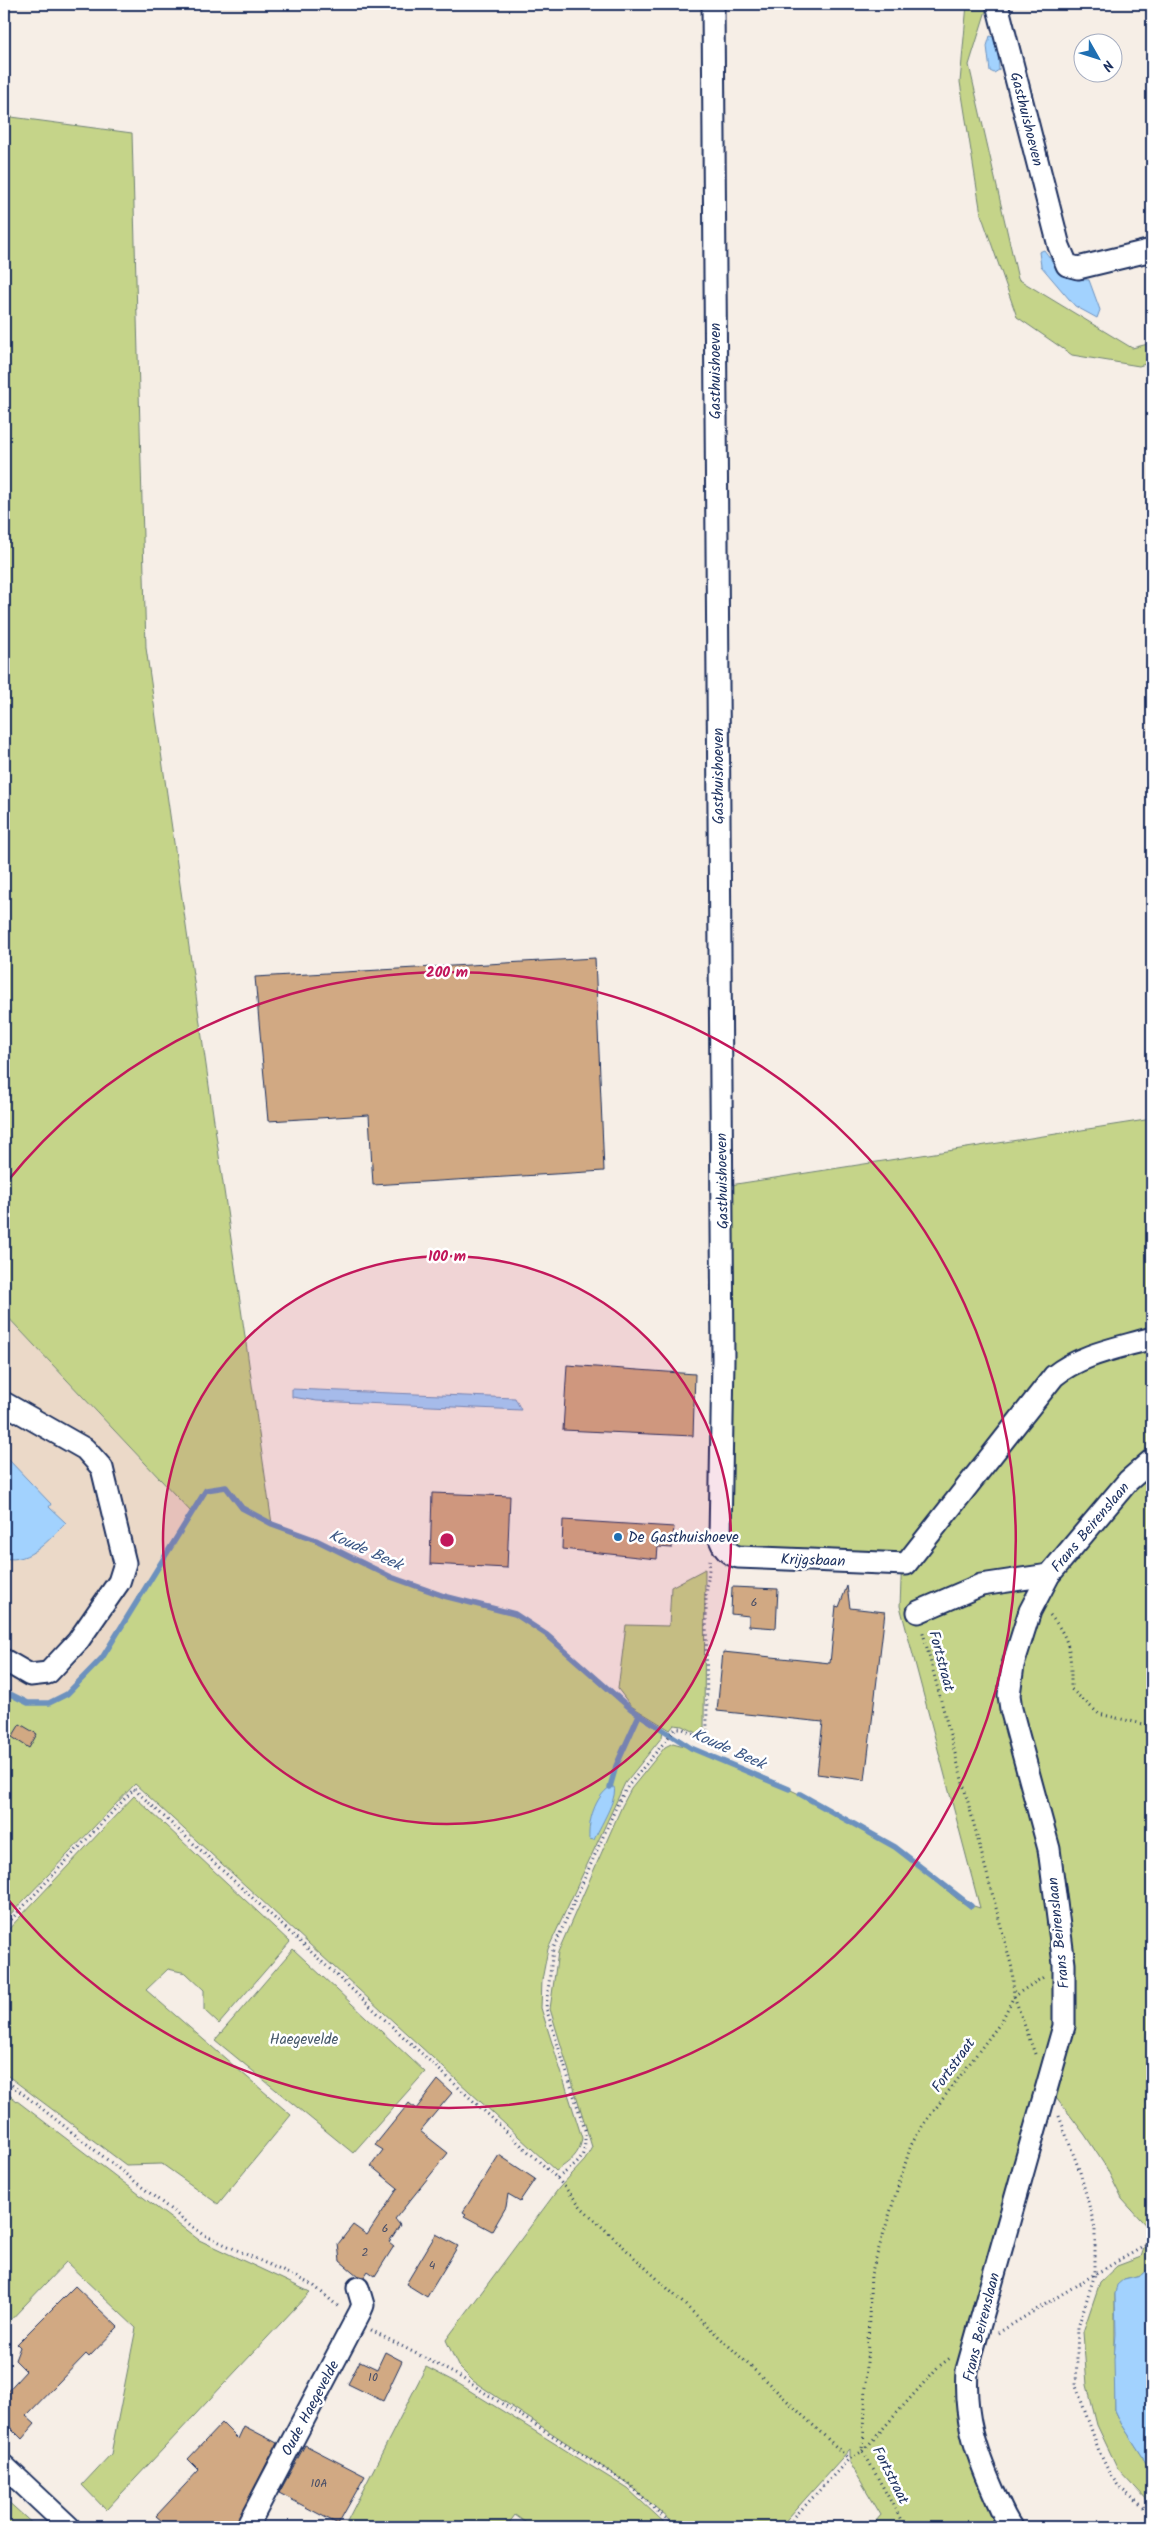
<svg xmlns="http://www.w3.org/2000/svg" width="1156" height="2531" font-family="Kalam,sans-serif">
  <rect width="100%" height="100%" fill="#f6eee6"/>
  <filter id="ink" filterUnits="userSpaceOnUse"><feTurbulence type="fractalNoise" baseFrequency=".02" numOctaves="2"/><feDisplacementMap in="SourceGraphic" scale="10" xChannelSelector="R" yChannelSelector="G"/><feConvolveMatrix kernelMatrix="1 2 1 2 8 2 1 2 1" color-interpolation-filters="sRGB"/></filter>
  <g filter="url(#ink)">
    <path fill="#ebd9c8" d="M4,1313L192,1513L102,1658L67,1694L49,1703H28L4,1691Z"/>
    <path fill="#c5d489" stroke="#708274" d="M967,4H988L969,65L1018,279L1132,348L1152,343V362L1139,366L1072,355L1017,317L981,214L960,82Z
      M4,116L132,133L146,648L272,1524L316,1540L391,1577L444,1596L515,1614L547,1635L631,1709L663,1729L662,1737L625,1783L548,1949L542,1980L541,2008L582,2138C580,2155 569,2162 556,2171L135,1784L4,1921V1691L28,1703H49L67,1694L102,1658L192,1513L4,1313Z
      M1152,1119V2266L1141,2275L1124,2279L1115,2294V2410L1121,2423L1152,2471V2505L1118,2469L1097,2425L1087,2385L1083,2332L1100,2282L1117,2266L1141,2257L1150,2230L1122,2199L1106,2167L1085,2135L1047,2085L966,2390L1011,2527H871L881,2515L850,2463V2449L780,2527H678L630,2485L473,2381L458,2366L446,2340L559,2188L585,2160L592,2147L550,2009L558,1952L622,1806L631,1789L665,1747L673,1743L691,1748L770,1780L822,1805L895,1847L961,1902L980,1908L900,1606L902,1555L743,1548L735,1543L730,1536V1185Z
      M705,1569L704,1730L701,1735L683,1726L674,1725L670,1730L631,1706L618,1689L626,1625L669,1626L671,1587Z
      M134,1796L290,1942L219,2024L204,2010V1990L186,1973L168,1969L146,1990L291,2115L218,2204L162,2164L126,2165L4,2073V1934Z
      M293,1949L425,2072L353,2153L215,2040Z
      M4,2091L199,2240L310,2292L106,2510L82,2485L111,2454L136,2328L66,2262L4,2327Z
      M426,2367L459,2384L628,2489L669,2527H532L515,2515L506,2527H344Z
      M4,2498L36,2527H4Z"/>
    <path fill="#a2d2fe" stroke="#6c91be" d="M990,36L994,37L998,52L999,70L994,73L990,71L987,46Z
      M1044,250C1063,274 1056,278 1089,280L1100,310L1097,318L1075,306L1041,266L1039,252Z
      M292,1389L515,1398L521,1410L317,1401L292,1397Z
      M8,1459L51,1504L49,1507L66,1523C49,1539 30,1564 4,1558V1463Z
      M610,1787H614C618,1798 599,1828 594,1840L589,1839C588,1821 595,1797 610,1787Z
      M1152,2266V2471L1121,2423L1115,2410L1114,2359L1116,2334L1115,2294L1117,2285L1124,2279L1141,2275Z"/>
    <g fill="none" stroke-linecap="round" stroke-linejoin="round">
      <path stroke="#6c91be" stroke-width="5.5" d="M4,1691L28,1703H49L67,1694L102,1658L206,1490L226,1487L242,1508L272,1524L316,1540L391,1577L444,1596L515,1614L547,1635L631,1709L691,1748L789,1789
        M610,1787L616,1766L639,1715
        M800,1794L895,1847L971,1906"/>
    </g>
    <path fill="#d1a983" stroke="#1b2f5e" d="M595,958L604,1171L373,1185L369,1115L268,1121L255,977Z
      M567,1365L695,1374L693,1436L563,1430Z
      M432,1493L510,1496L507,1568L430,1564Z
      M563,1520L674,1527L672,1548L658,1547L657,1559L562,1549Z
      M847,1586L850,1608L885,1612L865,1780L817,1774L823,1722L717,1711L723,1652L830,1663L836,1606L839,1607Z
      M732,1587L778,1589L776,1628L749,1626V1616L731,1614Z
      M20,1724L37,1734L29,1748L12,1737Z
      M438,2080L452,2093L420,2131L448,2153L395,2219L400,2225L389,2242L394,2246L375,2276L368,2271L364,2277L358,2276L340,2261L338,2244L353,2225L367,2235L398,2188L371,2166L383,2150L375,2145L409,2103L416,2109Z
      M499,2155L535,2179L520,2201L508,2194L506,2207L492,2231L464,2216L466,2214L463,2212Z
      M436,2234L458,2246L427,2297L406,2284Z
      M75,2286L118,2327L89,2357L86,2354L26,2416L35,2424L22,2439L4,2421V2395L26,2371L15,2360L20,2347L17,2344Z
      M385,2352L402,2361L383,2401L348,2384L360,2361L377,2369Z
      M222,2423L238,2439L244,2426L277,2443L235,2527H169L156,2516L199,2470L188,2459Z
      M305,2445L365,2476L338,2524L279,2493Z"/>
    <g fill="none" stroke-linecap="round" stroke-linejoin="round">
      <defs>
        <path id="minor" d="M713,4L723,1359L720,1539C724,1549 728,1554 738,1557L906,1564L1054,1376C1081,1354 1119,1348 1152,1338
          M997,4L1059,246L1067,265L1078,268L1152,250
          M4,1403L85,1449L102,1468L125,1563L119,1582L78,1641L48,1673L30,1675L4,1660
          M918,1612L981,1585L1049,1575
          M4,2466L69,2527
          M247,2527L360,2312L363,2305L358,2288
          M1011,2527C1004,2517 999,2504 994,2493C975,2450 964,2417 967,2370L1064,2026V1964L1049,1849L1011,1709L1009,1695L1013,1665L1030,1611L1049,1575L1128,1481L1152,1460"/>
      </defs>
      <use href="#minor" stroke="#1b2f5e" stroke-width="25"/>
      <path stroke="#1b2f5e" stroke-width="3" stroke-dasharray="1 4" stroke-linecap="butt" d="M1050,1615C1072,1641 1071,1656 1071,1689L1099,1714L1152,1726
        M4,1927L134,1789L557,2178L582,2208L849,2459
        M1035,2054L1014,1996L1045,1976
        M4,2079L202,2234L313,2285L340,2308
        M1059,2116L1080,2172L1095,2228V2274L1078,2327L1076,2386L1099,2451L1110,2474L1119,2487L1152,2514
        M557,2178C581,2161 586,2160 585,2130L546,2008L553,1949L618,1803L628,1786L676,1728H681L702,1738L707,1732L706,1597L710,1560
        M371,2330L457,2375L630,2485L674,2527
        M998,2333L1095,2274L1152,2242
        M785,2527L849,2459L863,2451L938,2367L950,2358
        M905,2527L863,2451L871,2274L911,2145L923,2125L1001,2022L1014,1996L1012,1968L922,1629"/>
      <use href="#minor" stroke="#fff" stroke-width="21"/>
    </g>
  </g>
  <circle cx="447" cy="1540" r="284" fill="#c2185b" fill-opacity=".12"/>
  <g fill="none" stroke="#c2185b" stroke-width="2.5">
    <circle cx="447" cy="1540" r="284"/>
    <path d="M6 1183A568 568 0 1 1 6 1897"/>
  </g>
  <circle fill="#1f6fb2" stroke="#fff" stroke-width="2" cx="618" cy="1537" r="5"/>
  <g text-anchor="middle" stroke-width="5" stroke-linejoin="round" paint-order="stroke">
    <g font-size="12" fill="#484e67">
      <text x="754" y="1606">6</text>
      <text x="385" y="2232">6</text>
      <text x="365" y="2256">2</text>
      <text x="432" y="2269">4</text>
      <text x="373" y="2381">10</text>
      <text x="319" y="2487">10A</text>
    </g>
    <g font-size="15" fill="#1b2f5e" stroke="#fff">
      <text transform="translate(1027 119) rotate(76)" y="5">Gasthuishoeven</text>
      <text transform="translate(715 371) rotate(-90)" y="5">Gasthuishoeven</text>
      <text transform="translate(718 776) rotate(-90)" y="5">Gasthuishoeven</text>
      <text transform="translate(722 1181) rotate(-91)" y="5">Gasthuishoeven</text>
      <text transform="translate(1090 1527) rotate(-50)" y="5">Frans Beirenslaan</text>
      <text transform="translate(813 1560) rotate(2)" y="5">Krijgsbaan</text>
      <text transform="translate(942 1661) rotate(75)" y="5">Fortstraat</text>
      <text transform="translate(1058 1933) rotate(-96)" y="5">Frans Beirenslaan</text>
      <text transform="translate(953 2065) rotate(-54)" y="5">Fortstraat</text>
      <text transform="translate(981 2327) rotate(-76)" y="5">Frans Beirenslaan</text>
      <text transform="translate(310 2408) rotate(-62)" y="5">Oude Haegevelde</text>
      <text transform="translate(891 2475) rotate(63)" y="5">Fortstraat</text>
    </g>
    <g font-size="15" fill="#1b2f5e" stroke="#fff" text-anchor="start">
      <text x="628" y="1542">De Gasthuishoeve</text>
    </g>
    <g font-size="15" fill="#465869" stroke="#fff">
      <text x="304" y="2044">Haegevelde</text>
    </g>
    <g font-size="16" font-style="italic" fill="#3d5886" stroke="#fff">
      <text transform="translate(366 1549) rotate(24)" y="6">Koude Beek</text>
      <text transform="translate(729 1748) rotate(24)" y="6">Koude Beek</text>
    </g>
  </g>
  <circle cx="447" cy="1540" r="8" fill="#c2185b" stroke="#fff" stroke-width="2.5"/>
  <g font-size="15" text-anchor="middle" font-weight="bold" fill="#c2185b" stroke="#fff" stroke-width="5" stroke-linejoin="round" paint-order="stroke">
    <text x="447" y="977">200 m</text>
    <text x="447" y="1261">100 m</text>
  </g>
  <rect width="1156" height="2531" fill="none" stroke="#fff" stroke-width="20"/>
  <rect x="10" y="10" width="1136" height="2511" fill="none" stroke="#1b2f5e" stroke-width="2" filter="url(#ink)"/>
  <g transform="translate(1098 58) rotate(129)"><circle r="24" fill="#ffffff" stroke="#a4acbf"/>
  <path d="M0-4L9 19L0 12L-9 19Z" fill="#1f6fb2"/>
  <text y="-8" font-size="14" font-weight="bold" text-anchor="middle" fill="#1b2f5e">N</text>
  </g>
</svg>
